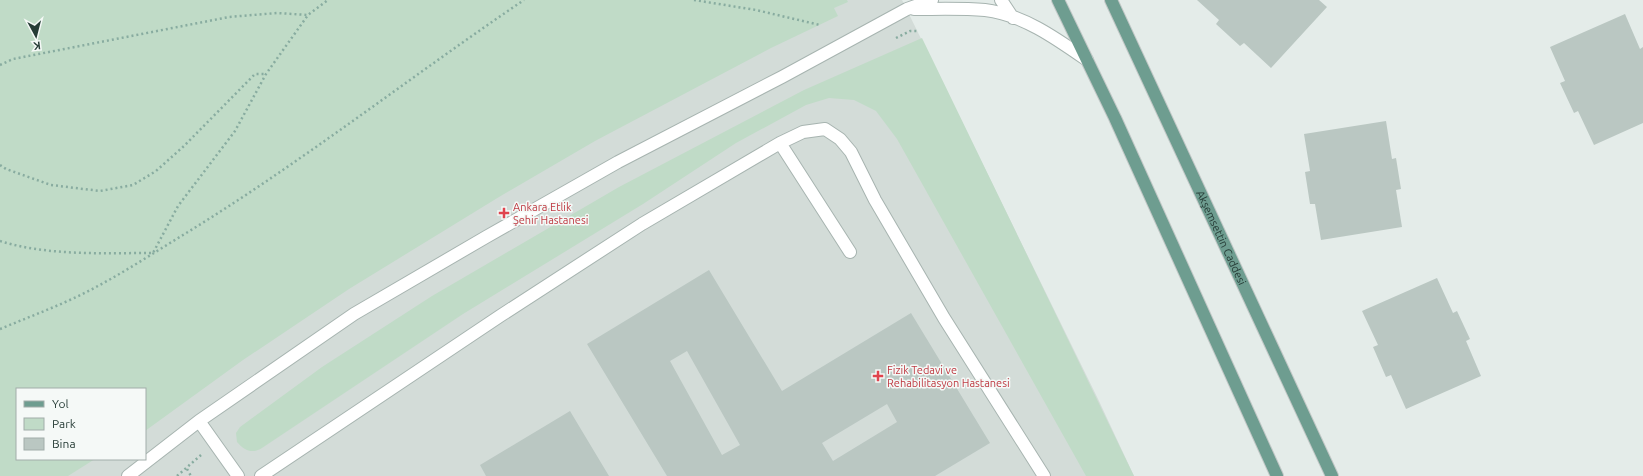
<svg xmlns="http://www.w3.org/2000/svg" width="1643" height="476" font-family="Ubuntu,sans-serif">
  <rect width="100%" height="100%" fill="#e4ece9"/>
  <path fill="#d3dcd8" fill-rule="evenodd" d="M0,0H902L1099,401L1134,476H0ZM17,389H145V459H17Z"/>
  <path fill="#c0dbc7" d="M0,0H847L848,2L834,8L838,16L771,48L595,141L499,197L349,289L243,360L145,431V389H17V459H95L68,476H0Z
    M922,38L1134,476H1086L897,139L876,111L854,100L829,98L806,105L736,143L643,204L463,314L262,448C252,454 245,451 237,442L236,433L240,427L322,367L432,296L619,187L804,90Z"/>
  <path fill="#bac7c2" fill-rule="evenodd" d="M1197,0H1319L1327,7L1271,68L1244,43L1240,46L1216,24L1219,20Z
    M1625,14L1640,49L1643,47V123L1594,145L1578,111L1574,113L1560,83L1565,81L1550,47Z
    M1386,121L1392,159L1396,158L1401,189L1396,190L1402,227L1321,240L1315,204H1310L1305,172L1310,171L1304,134Z
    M709,270L782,391L911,313L990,443L935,476H667L587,344ZM687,351L740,445L722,455L670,361ZM887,404L897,422L833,461L822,443Z
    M1437,278L1453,313L1457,311L1470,339L1466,341L1481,376L1406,409L1391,375L1386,377L1373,347L1378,345L1362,311Z
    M570,411L609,476H486L480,465Z"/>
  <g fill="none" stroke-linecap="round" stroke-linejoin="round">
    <defs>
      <path id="minor" d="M1001,0L1013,18
        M914,9C937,9 962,8 985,10C1022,14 1057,39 1087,60
        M780,143L850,252
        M199,421L238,476
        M128,476L199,421L354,314L486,237L618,162L782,77L907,9L932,0
        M261,476L500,316L642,224L780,143L803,132L825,129L840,139L851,152L875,200L944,318L1044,476"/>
      <g id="major">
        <path d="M1058,0L1115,118L1277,476"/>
        <path id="s1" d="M1111,0L1332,476"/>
      </g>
    </defs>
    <use href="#minor" stroke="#a7b4b0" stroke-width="14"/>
    <use href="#major" stroke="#c2c8c7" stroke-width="14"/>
    <path stroke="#88aca0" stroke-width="2.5" stroke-dasharray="2 3" stroke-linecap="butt" d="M694,0L756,10L820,25
      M896,38L910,31H918
      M0,65L13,59L229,17L277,13L308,15
      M0,165L6,169L51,185L100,191L133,185L156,171L184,146L255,74H266
      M0,241C48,256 103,253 153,253L178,206L235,131L266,74L308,15L328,0
      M0,329C24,319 48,310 72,299C111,281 147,257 183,235C301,163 410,77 524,0
      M187,469L191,476
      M177,476L201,455"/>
    <use href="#minor" stroke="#fff" stroke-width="12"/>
    <use href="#major" stroke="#6e9d90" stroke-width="12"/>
  </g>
  <g fill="#e0444e" stroke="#f5f9f7" stroke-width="1.5">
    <path d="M502 207h4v4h4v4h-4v4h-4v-4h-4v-4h4z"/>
    <path d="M876 370h4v4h4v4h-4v4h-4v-4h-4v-4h4z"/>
  </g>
  <g text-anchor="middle" stroke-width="3" stroke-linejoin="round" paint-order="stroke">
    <g font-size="11" fill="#be3a42" stroke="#f5f9f7" text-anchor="start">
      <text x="513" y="211">Ankara Etlik<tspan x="513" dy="13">Şehir Hastanesi</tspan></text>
      <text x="887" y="374">Fizik Tedavi ve<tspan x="887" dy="13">Rehabilitasyon Hastanesi</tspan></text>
    </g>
    <g font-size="11" fill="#263c36" stroke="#f5f9f7">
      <text dy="4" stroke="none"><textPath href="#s1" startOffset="262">Akşemsettin Caddesi</textPath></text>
    </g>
  </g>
  <rect x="16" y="388" width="130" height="72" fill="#f5f9f7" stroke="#a2adaa"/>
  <rect x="24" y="401" width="20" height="6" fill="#6e9d90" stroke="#a2adaa"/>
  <text x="52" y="408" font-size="12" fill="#263c36">Yol</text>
  <rect x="24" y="418" width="20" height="12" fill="#c0dbc7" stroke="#a2adaa"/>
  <text x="52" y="428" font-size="12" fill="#263c36">Park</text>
  <rect x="24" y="438" width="20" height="12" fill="#bac7c2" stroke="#a2adaa"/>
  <text x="52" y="448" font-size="12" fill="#263c36">Bina</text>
  <g transform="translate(36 36) rotate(173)" stroke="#f5f9f7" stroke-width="3" paint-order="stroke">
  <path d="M0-3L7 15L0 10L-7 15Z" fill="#263c36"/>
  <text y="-6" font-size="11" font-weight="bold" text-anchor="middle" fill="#263c36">K</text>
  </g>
</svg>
